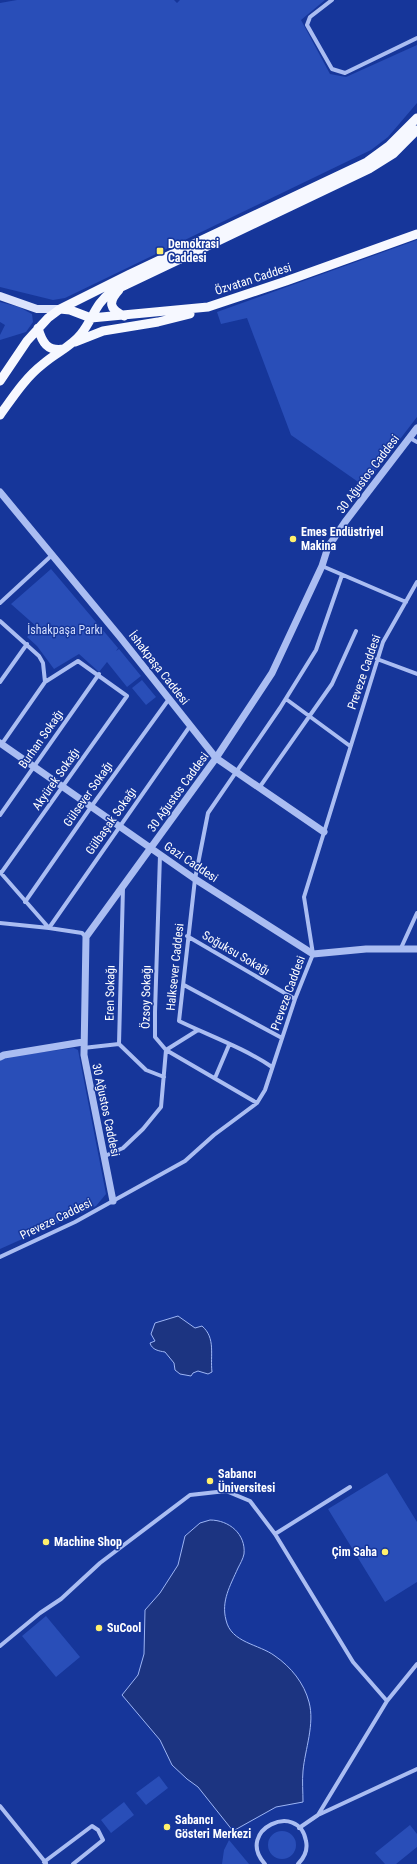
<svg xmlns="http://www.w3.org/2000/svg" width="417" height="1864" font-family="'Roboto Condensed',sans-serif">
  <rect width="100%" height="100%" fill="#16369a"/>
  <path fill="#294eb8" d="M17,0H174L177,3L180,0H325L301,20L330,74L346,77L417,45V103L388,137L371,150L65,298L53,300L0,287V3Z
    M417,240V417L364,486L291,435L247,318L221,324L217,312Z
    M0,302L19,307L32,314L33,322L26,332L0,340V335L5,325L0,322Z
    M51,569L118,648L116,651L119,649L141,676L127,687L107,662L99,672L79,654L54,669L37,646L27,637L37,627L11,604Z
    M142,680L156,697L146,705L132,688Z
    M74,1048L78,1050L106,1194L96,1206L0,1249V1060L5,1057Z
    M387,1473L417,1522V1582L385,1602L328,1509Z
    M46,1616L80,1657L56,1677L22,1636Z
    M159,1776L168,1788L146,1805L136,1793Z
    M124,1802L134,1815L111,1833L101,1820Z
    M410,1825L417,1834V1847L396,1864H385L375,1853Z
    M268 1845a14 14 0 1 1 28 0a14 14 0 1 1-28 0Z
    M229,1840L249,1864H222L224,1850Z"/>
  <path fill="#1c3481" stroke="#9db5f5" d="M178,1316L195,1328L202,1326C216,1338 210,1355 212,1372L208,1374L198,1371L193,1373L191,1376L180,1374L175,1370L174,1363L165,1352C159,1351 152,1350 150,1343L155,1341L151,1334L155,1323Z
    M210,1520C229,1520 246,1534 244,1554C243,1559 240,1564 238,1568C230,1586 221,1601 226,1620C231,1643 259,1644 275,1656C291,1667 304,1683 309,1702C315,1724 305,1749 303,1771C302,1781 303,1792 303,1802L276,1807L233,1831L198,1787L187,1779L172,1765L160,1740L122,1695L138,1675L144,1654L145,1610L160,1593L178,1565L185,1536L200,1523Z"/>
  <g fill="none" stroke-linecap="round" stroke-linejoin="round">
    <path stroke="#aabdf2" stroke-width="4" d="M332,0L310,17L307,25L332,69L345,73L417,38
      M410,438L417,442
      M322,566L406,602
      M0,603L51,556
      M0,621L39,656L43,663L45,682
      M377,659L417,674
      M0,682L27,644
      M286,699L350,746
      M1,745L45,682L78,661L127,696L1,873
      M259,788L332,684L356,631
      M0,815L99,674
      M0,872L49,928L82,933L86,937
      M123,887L119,1044L146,1070L164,1077
      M25,902L91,807L169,699
      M0,923L49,928L190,726
      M187,936L295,999
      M401,948L417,913
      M184,985L282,1038
      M198,1030L166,1050L257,1103
      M83,1048L119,1044
      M272,1067C244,1048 210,1036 179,1021L195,879L208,813L280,708L316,650L342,575
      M215,1078L229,1045
      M105,1156L123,1148L143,1129L161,1107L166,1050L155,1037V1012L160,855
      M0,1257L75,1222L185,1161L214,1135L257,1103L265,1090L295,999L313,954L304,897L383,642L417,582
      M275,1534L350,1487
      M0,1646L40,1613L61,1599L100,1563L190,1495L226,1491L250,1501L275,1534L353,1662L387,1701L318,1815
      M387,1701L417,1664
      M0,1806L46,1863
      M299,1828L318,1815L417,1769
      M44,1862L92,1826L98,1830L103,1840L73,1864
      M265,1864C234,1830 299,1800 306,1841C308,1850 304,1858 298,1864"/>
    <path stroke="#aabdf2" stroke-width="7" d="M0,492L120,637L216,758L324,832
      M0,743L195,879L313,954L366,949H417
      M0,1057L4,1055L83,1042
      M113,1201L84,1055L86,937L216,758L272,673L322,566L328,547L345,522L417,428"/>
    <path stroke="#dae2fc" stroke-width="8" d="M0,296L37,309H60"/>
    <path stroke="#f6f8ff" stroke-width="9" d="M119,290C108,302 109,309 124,316
      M60,309L70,310L91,318L208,307L286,281L417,234
      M38,328C42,342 47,352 64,349
      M75,342L103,331L158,322L190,314
      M0,381L27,341L48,318L60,309L130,274L367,162L389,146L417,118
      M0,415C13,397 25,378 43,364C55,353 71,347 81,334C93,319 95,304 111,292L369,169L393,154L417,130"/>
  </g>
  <g fill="#fff06c" stroke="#16369a" stroke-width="1.5">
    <rect x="156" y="247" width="8" height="8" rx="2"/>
    <circle cx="293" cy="539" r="4"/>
    <circle cx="210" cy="1481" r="4"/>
    <circle cx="46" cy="1542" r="4"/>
    <circle cx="385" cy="1552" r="4"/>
    <circle cx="99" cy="1628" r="4"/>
    <circle cx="167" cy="1827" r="4"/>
  </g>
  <g text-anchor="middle" stroke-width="3" stroke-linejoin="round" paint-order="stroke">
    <g font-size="12" font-weight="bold" fill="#fff" stroke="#16369a" text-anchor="start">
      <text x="168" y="248">Demokrasi<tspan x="168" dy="14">Caddesi</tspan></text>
      <text x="301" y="536">Emes Endüstriyel<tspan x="301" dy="14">Makina</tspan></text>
      <text x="218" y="1478">Sabancı<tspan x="218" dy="14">Üniversitesi</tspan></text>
      <text x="54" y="1546">Machine Shop</text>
      <text x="377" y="1556" text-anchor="end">Çim Saha</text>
      <text x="107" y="1632">SuCool</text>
      <text x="175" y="1824">Sabancı<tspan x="175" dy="14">Gösteri Merkezi</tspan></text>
    </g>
    <g font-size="12" fill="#fff" stroke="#16369a">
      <text transform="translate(253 279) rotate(-18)" y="4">Özvatan Caddesi</text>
      <text transform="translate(368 474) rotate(-53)" y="4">30 Ağustos Caddesi</text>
      <text transform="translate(159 668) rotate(52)" y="4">İshakpaşa Caddesi</text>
      <text transform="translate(364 672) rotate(-71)" y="4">Preveze Caddesi</text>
      <text transform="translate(41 739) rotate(-55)" y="4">Burhan Sokağı</text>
      <text transform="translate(56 779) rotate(-55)" y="4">Akyürek Sokağı</text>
      <text transform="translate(178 792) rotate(-54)" y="4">30 Ağustos Caddesi</text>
      <text transform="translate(88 794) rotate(-55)" y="4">Gülsever Sokağı</text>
      <text transform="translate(111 821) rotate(-55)" y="4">Gülbaşak Sokağı</text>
      <text transform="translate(191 862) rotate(34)" y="4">Gazi Caddesi</text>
      <text transform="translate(236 953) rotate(30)" y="4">Soğuksu Sokağı</text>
      <text transform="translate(175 967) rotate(-84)" y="4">Halksever Caddesi</text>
      <text transform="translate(110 993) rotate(-89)" y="4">Eren Sokağı</text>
      <text transform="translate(288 993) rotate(-70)" y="4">Preveze Caddesi</text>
      <text transform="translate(146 997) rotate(-89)" y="4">Özsoy Sokağı</text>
      <text transform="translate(106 1110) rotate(78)" y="4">30 Ağustos Caddesi</text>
      <text transform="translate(56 1219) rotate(-26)" y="4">Preveze Caddesi</text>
    </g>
    <g font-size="12" fill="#d2ddfd" stroke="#16369a">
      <text x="65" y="634">İshakpaşa Parkı</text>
    </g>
  </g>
</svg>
